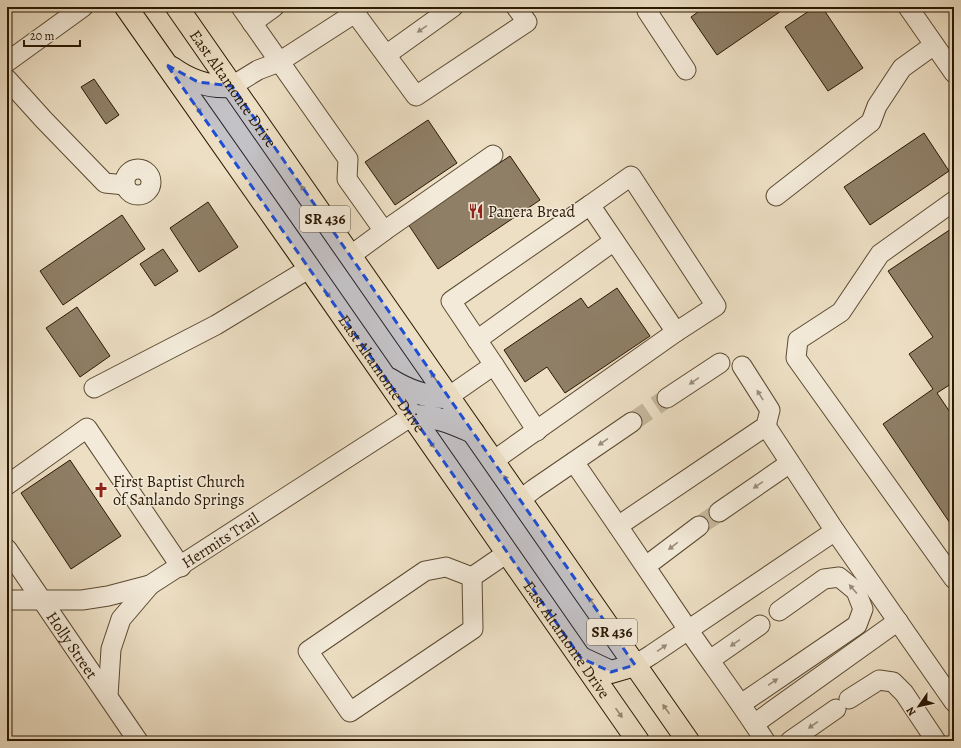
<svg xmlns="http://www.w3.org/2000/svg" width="961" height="748" font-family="Alegreya,serif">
  <rect width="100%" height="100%" fill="#eddfc4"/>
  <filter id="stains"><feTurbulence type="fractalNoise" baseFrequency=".005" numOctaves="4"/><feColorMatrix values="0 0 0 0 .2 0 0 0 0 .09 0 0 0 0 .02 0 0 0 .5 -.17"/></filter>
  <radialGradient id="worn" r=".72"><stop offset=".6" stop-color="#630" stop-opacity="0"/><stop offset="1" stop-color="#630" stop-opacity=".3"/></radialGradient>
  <path fill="#8f7f67" stroke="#2a1802" d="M705,7H787L717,55L691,17Z
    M815,7H822L863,68L828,91L785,27Z
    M94,79L119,115L106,124L81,87Z
    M428,120L457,163L395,205L365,162Z
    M924,133L949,171L870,225L844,187Z
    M510,156L540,200L438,269L408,224Z
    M208,202L238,247L199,272L170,228Z
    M122,215L145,249L63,305L40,271Z
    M954,227V382L937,393L954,418V529L883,424L933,389L909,354L933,337L888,271Z
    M163,249L178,271L155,286L140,264Z
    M617,288L650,336L565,393L547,367L525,382L504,350L581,298L588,308Z
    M77,307L110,356L80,377L46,328Z
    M70,460L121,536L71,569L21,493Z"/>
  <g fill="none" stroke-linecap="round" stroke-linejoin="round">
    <path stroke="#c6b79d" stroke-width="19" stroke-dasharray="19 10" stroke-linecap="butt" d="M632,422L667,398
      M699,526L719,512"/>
    <defs>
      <g id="minor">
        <path d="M241,7L348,159L347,179L384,231L350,256"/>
        <path d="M652,7L647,11L686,70"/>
        <path d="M908,7L954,73"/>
        <path d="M252,23L274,7"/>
        <path d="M386,55L453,7"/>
        <path d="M7,62L83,7"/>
        <path d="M7,79L44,120L105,183L125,185"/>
        <path d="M232,86L258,70L279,62L355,13L416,96L527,22L516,7"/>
        <circle cx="138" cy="182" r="13"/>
        <path d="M776,196L871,122L877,106L902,68L934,45"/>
        <path d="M954,201L880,254L841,312L798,340L796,358L954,579"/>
        <path d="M590,205L631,176L716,306L676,332"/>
        <path d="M384,231L493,155"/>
        <path d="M477,340L614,241"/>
        <path d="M494,365L537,431"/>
        <path d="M94,388L216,325L310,268"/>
        <path d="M448,397L494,365L451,301L590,205L676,332L493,461"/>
        <path d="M667,398L720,363"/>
        <path d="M766,426L835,531L954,702"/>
        <path d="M574,462C612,517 650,573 687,628C713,666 740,702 765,741"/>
        <path d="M7,485L87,428L181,567"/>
        <path d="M520,500L534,489L632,422"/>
        <path d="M719,512L790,463"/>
        <path d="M618,526L766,426L770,410L742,366"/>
        <path id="s1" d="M7,549L138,741"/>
        <path d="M646,566L699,526"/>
        <path d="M446,567L472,577L473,629L350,712L308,651L425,571Z"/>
        <path d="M472,577L507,553"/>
        <path id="s2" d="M7,600H82L108,596L150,585L412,416"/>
        <path d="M710,660L760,625"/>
        <path d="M635,665L651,655L835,531"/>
        <path d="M108,696L111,649L121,619L150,585"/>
        <path d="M849,699L879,680L893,682L904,693L936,741"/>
        <path d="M741,704L857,625L863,609L856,591L839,577L824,579L779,611"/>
        <path d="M754,724L898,621"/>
        <path d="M790,741L836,709"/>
      </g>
      <g id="major">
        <path id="s3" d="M126,7L296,249L638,741"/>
        <path id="s4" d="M177,7L688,741"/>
        <path d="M172,68C190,81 209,88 232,86"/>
        <path d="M389,379C408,391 426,398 448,397"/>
        <path d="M412,416C437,416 450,422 473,432"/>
        <path d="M581,658L611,672L635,665"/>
      </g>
    </defs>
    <use href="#minor" stroke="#5b4a32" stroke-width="21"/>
    <use href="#major" stroke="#2a1802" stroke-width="24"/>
    <use href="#minor" stroke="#f3ead9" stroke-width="19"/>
    <use href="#major" stroke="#eddfc4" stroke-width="22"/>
  </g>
  <defs><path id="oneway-solid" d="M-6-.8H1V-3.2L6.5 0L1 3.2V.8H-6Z"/></defs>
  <g fill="#998c78">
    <use href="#oneway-solid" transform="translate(422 29) rotate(145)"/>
    <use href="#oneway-solid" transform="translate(694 381) rotate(146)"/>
    <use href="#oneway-solid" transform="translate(760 395) rotate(-122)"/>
    <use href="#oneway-solid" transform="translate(603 442) rotate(145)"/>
    <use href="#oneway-solid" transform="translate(758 485) rotate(145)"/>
    <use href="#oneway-solid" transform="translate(673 546) rotate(143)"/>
    <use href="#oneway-solid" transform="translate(853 589) rotate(-131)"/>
    <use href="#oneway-solid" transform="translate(735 643) rotate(145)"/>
    <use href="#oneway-solid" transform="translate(662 648) rotate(-35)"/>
    <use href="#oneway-solid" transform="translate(773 682) rotate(-34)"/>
    <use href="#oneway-solid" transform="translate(813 725) rotate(145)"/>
  </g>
  <g fill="#95856d">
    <use href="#oneway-solid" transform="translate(198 109) rotate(55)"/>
    <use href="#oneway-solid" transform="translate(304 190) rotate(-125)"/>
    <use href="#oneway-solid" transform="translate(327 293) rotate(55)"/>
    <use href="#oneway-solid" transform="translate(434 377) rotate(-125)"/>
    <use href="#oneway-solid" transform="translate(431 443) rotate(55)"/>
    <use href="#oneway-solid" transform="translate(507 480) rotate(-125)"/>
    <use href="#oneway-solid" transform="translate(592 602) rotate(-125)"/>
    <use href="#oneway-solid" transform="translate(666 709) rotate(-125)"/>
    <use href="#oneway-solid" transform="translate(619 713) rotate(55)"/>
  </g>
  <path fill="#1d4ed8" fill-opacity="0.2" stroke="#1d4ed8" stroke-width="3" stroke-dasharray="8 5" stroke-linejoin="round" d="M167,65L198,82L232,86L635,665L611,672L581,658Z"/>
  <defs>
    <symbol id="restaurant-bare" viewBox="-9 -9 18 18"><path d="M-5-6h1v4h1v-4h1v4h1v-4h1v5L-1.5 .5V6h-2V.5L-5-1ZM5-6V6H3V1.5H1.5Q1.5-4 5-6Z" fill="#8f2418" stroke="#f3ead9" stroke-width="2.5" paint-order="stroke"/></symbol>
    <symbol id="church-bare" viewBox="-9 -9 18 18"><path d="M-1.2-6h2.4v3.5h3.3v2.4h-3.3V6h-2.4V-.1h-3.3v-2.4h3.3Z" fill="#8f2418" stroke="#f3ead9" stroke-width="2.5" paint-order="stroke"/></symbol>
  </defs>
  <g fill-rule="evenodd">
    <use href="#restaurant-bare" x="465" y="200" width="22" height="22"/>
    <use href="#church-bare" x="90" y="479" width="22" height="22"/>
  </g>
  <g text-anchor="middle" stroke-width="3" stroke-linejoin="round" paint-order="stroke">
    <g fill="#f3ead9" stroke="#665742" stroke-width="1">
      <rect x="300" y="206" width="50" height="26" rx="3"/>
      <rect x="587" y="619" width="50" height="26" rx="3"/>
    </g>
    <g font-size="15" font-weight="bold" fill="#2a1802">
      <text x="325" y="224">SR 436</text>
      <text x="612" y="637">SR 436</text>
    </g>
    <g font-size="16" fill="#2a1802" stroke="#f3ead9">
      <text dy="6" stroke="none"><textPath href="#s4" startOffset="99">East Altamonte Drive</textPath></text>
      <text dy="6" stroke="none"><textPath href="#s3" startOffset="447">East Altamonte Drive</textPath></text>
      <text dy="6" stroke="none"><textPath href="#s2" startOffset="228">Hermits Trail</textPath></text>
      <text dy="6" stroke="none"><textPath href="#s3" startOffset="771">East Altamonte Drive</textPath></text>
      <text dy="6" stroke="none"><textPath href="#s1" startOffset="116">Holly Street</textPath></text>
    </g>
    <g font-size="16" fill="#2a1802" stroke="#f3ead9" text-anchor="start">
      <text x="488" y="217">Panera Bread</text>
      <text x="113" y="487">First Baptist Church<tspan x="113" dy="18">of Sanlando Springs</tspan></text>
    </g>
  </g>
  <rect width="961" height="748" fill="none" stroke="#eddfc4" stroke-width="24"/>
  <rect x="8" y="8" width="945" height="732" fill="none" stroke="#2a1802" stroke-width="2"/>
  <rect x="12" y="12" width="937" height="724" fill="none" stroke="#2a1802"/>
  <g transform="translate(919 706) rotate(236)" stroke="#f3ead9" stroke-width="3" paint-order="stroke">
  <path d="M0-3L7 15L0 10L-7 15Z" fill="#2a1802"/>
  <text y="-6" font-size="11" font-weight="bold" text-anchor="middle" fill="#2a1802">N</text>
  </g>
  <path d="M24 40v6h56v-6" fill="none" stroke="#2a1802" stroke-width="2"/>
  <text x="30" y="40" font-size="12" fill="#2a1802" stroke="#f3ead9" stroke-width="3" paint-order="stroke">20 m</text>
  <rect width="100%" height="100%" filter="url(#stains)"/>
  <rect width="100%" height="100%" fill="url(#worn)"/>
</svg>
